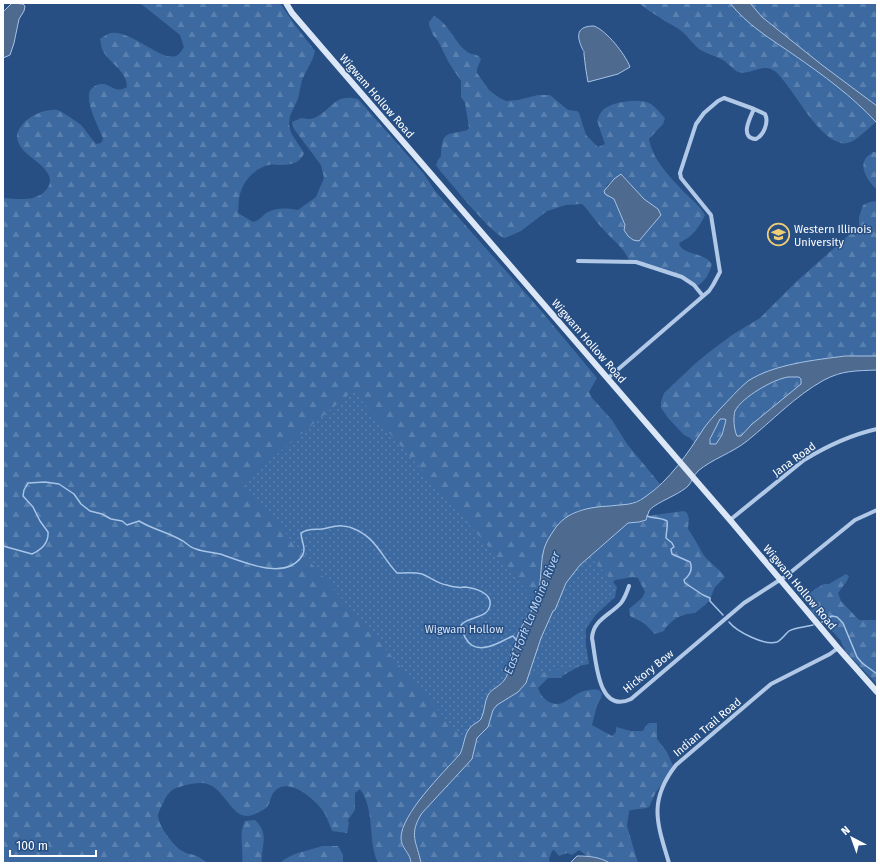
<svg xmlns="http://www.w3.org/2000/svg" width="880" height="866" font-family="'Fira Sans',sans-serif">
  <defs>
    <pattern id="forest-firs" width="22" height="20" patternUnits="userSpaceOnUse"><rect width="22" height="20" fill="#3c69a0"/><path d="M5 1l3.5 6h-7zM16 11l3.5 6h-7z" fill="#5980ae"/></pattern>
    <pattern id="park-dots" width="8" height="8" patternUnits="userSpaceOnUse"><rect width="8" height="8" fill="#3c69a0"/><path d="M2 2h.1M6 6h.1" fill="none" stroke="#5980ae" stroke-width="1.8" stroke-linecap="round"/></pattern>
  </defs>
  <rect width="100%" height="100%" fill="#274f84"/>
  <path fill="url(#forest-firs)" fill-rule="evenodd" d="M140,3H280L295,25L315,51L313,58L302,80L298,99L290,116L289,124L291,133L304,153C300,164 289,165 279,165C275,165 272,164 269,165C257,167 244,180 241,191C238,198 239,206 238,213L253,222C260,220 261,217 266,213C276,207 288,208 298,210L316,197L324,178L321,165L294,129L292,122C295,121 298,119 301,118C305,118 309,120 314,118C332,111 333,93 358,99L424,174L435,191L537,306L597,378L589,392L592,398L612,420L627,444L660,484L646,497L628,505L610,506L580,510L573,513L541,580L534,606L465,736L462,749L460,754L410,812L402,828V845L411,860V863H378C367,839 376,812 360,789L355,793V810L348,820L349,823L347,833L332,831C330,826 328,820 325,814C318,802 291,777 276,790C267,798 274,806 259,812C255,814 251,816 247,816C228,815 223,781 199,783C194,783 181,786 176,788C170,790 166,796 164,801C162,806 159,810 158,815C158,825 171,842 178,848C183,853 191,854 197,856C201,858 204,861 208,863H3V198C18,199 36,202 46,190C60,174 34,161 25,152C21,148 17,142 17,136C17,130 24,122 28,119C36,113 48,109 57,110C62,111 77,122 81,125C87,131 90,138 96,144L101,143L103,139C99,126 79,94 95,86C98,84 100,84 104,84C114,87 116,93 127,87C127,70 108,63 102,49C101,46 101,42 100,39C103,37 107,34 111,33C131,30 162,62 176,56C180,54 182,50 184,47L180,35Z
    M639,3H730C747,24 769,37 791,53C821,74 851,95 876,122C868,128 852,147 841,143C815,136 795,90 776,72C764,61 751,76 738,72C732,69 728,62 721,59C714,55 706,54 699,49C692,43 687,35 680,30C673,25 665,22 659,17C652,13 645,8 639,3Z
    M750,3H877V106L822,65L762,17Z
    M434,16C448,23 454,41 466,51C472,56 476,52 481,59L477,69V73L489,90L498,97L506,101L518,100L538,95H550L568,110L577,111L579,113L586,135L598,147L605,144L597,121C598,118 600,113 603,110C611,102 638,98 649,103C655,106 660,113 665,118L663,124L649,139C653,161 671,178 686,194C693,201 700,206 705,215C699,228 692,237 679,243C682,256 703,251 712,264C708,276 706,280 696,287L688,281L629,261C624,247 612,240 603,229C595,221 591,213 582,204L566,205L547,211L521,231L505,238C493,236 452,184 441,172L436,165L438,160L441,156C442,129 447,136 467,130L469,128L465,103L461,97V81L449,63L438,41L433,35L429,25V22ZM622,174L644,199L658,209L656,221L639,241L625,225L614,199L611,197L606,186L614,179Z
    M873,152H877V190C870,183 858,168 866,158C867,156 871,154 873,152Z
    M877,201V356H845L815,360L775,369L705,427L695,443L690,438L684,435L668,418L661,408V402L664,393L697,362L708,353L732,335L760,318L797,281L859,226V217L863,205L870,202Z
    M788,377H799L801,379V384L751,425L741,436H737C734,430 733,417 735,411C741,397 774,379 788,377Z
    M720,418H725L726,420L722,435L716,444H710L712,435Z
    M684,511L687,513L689,519L688,529C694,537 698,546 703,554C709,563 719,568 725,577L715,587L709,601L705,605L695,613L687,614L676,618L666,627L664,631L655,634L644,623L630,616L629,609L642,598L645,592L638,578L633,577L615,580L605,593L601,607L586,629L585,663L562,676V678H548L538,688C541,698 551,707 562,703C568,701 574,695 581,692C586,690 593,689 599,690L602,694L601,698L597,705L592,725L612,736L616,732V727L631,731H643L645,727L649,723H657V739L667,752L674,768L656,792L649,807C642,810 636,808 629,811L627,826L638,863H610L602,859L587,856L579,850L572,855L567,853L559,856L554,850L552,851L549,859L550,863H421C417,842 408,835 422,813L472,759L477,738L488,727L493,710L497,705L518,692L530,672L580,565L628,523L639,522L646,520L647,516Z
    M846,574L849,576L847,581L838,593L841,601L859,620H877V684L846,652L841,641L834,633L811,611L806,598L809,594L815,589L824,584H829Z
    M255,820C271,836 260,845 262,863H242C244,849 238,834 245,821Z
    M322,846H338L343,855V863H280C292,852 308,851 322,846Z"/>
  <path fill="url(#park-dots)" d="M353,391L546,613L583,548L617,587L615,597L588,622L584,634L589,664L525,676L490,711L476,754L242,483Z"/>
  <path fill="#4e6a8f" stroke="#a6c4e7" fill-rule="evenodd" d="M12,3L23,4L25,6L24,11L19,19L14,43L10,55L3,58V12Z
    M730,3H750L762,17L822,65L877,106V123C852,96 823,75 794,55C771,39 747,25 730,3Z
    M594,26C607,31 625,54 630,67L618,74L588,82C586,72 585,63 584,54C584,49 584,53 582,48C576,35 577,26 594,26Z
    M621,174L644,199L658,209L661,215L639,241L633,240L628,236L624,230L625,225L614,199L605,194L604,191L614,179Z
    M845,356H877V370C856,371 843,370 824,380C795,396 772,421 747,441C732,453 712,459 698,471C693,476 692,482 688,486C679,495 654,503 649,511C648,514 647,517 646,520L639,522L628,523L580,565L566,583L555,610L553,611L541,638L526,683L518,692L497,705L493,710L488,727L477,738L472,759L422,813C408,835 417,842 421,863H411C411,854 401,848 401,838C401,814 443,773 460,754C464,746 464,736 469,729C472,724 478,723 481,719C485,712 484,702 488,695C491,689 501,686 505,679C510,672 509,663 511,655C513,648 516,640 519,632C523,623 530,615 534,606C543,588 539,568 544,549C546,542 550,536 554,530C566,511 589,507 610,506C624,504 633,506 645,497C670,480 688,453 704,428C709,421 715,415 720,409C729,400 738,389 748,381C774,364 815,360 845,356ZM788,377H799L801,379V384L751,425L741,436H737C734,430 733,417 735,411C742,397 774,379 788,377ZM720,419H725L726,420L722,435L716,444H710V439Z
    M577,856C590,856 599,857 610,863H570Z"/>
  <g fill="none" stroke-linecap="round" stroke-linejoin="round">
    <path stroke="#a6c4e7" stroke-width="1.5" d="M647,516C654,519 660,517 667,521C668,527 666,532 666,538L672,543L674,547L671,549L672,554L690,562C693,569 690,575 684,580L685,583L703,595L710,598V601L723,615
      M3,546L32,554C41,550 49,544 48,532L40,521L33,507L23,496L24,490L28,483L45,482L59,484L74,494L81,504L90,511L102,514L111,519L122,521L127,525L139,521C152,529 167,532 181,540C186,542 190,548 196,549C204,552 212,552 220,554C242,561 285,582 302,556C307,549 301,541 301,533C309,528 314,530 322,529C329,528 336,525 343,526C346,526 349,527 352,528C376,537 381,556 397,573C405,573 414,572 422,574C430,577 438,584 447,585C451,586 453,587 456,587C459,588 462,587 465,587C475,588 492,593 490,605C488,619 468,616 461,625C465,645 475,653 496,644C502,642 507,638 513,636L518,642
      M729,622C737,632 765,646 777,642C782,640 785,634 789,631C795,627 806,627 813,625
      M822,622L832,616L837,617L843,623L857,657L862,663L877,674"/>
    <path stroke="#b1c9e7" stroke-width="4" d="M754,109L765,114C769,122 764,135 756,139C739,138 750,118 754,109Z
      M578,261L636,262L682,277L694,285L703,296
      M608,378L709,291L713,285L720,272L711,215L681,178L680,173L696,124L704,113L718,101L724,98L754,109
      M730,520L804,460C827,446 850,435 877,429
      M629,586C627,592 625,598 621,603C610,615 593,620 592,638C596,658 597,715 631,699L744,603L786,576L855,520L877,510
      M669,863C657,823 648,801 676,765L771,684L830,654L838,648"/>
    <path stroke="#dbe7f6" stroke-width="6" d="M286,3L292,13L329,56L730,520L838,648L877,692"/>
  </g>
  <defs>
    <symbol id="university-ring" viewBox="-11 -11 22 22"><circle r="9.5" fill="#274f84" stroke="#efcd77" stroke-width="1.5"/><path d="M0-5L7-2L0 1L-7-2ZM-4 1L0 2.5L4 1V4Q0 6-4 4Z" fill="#efcd77"/></symbol>
  </defs>
  <g fill-rule="evenodd">
    <use href="#university-ring" x="766" y="222" width="25" height="25"/>
  </g>
  <g text-anchor="middle" stroke-width="3" stroke-linejoin="round" paint-order="stroke">
    <g font-size="11" fill="#fff" stroke="#274f84">
      <text transform="translate(377 96) rotate(49)" y="4">Wigwam Hollow Road</text>
      <text transform="translate(589 341) rotate(49)" y="4">Wigwam Hollow Road</text>
      <text transform="translate(794 459) rotate(-36)" y="4">Jana Road</text>
      <text transform="translate(800 587) rotate(50)" y="4">Wigwam Hollow Road</text>
      <text transform="translate(648 671) rotate(-39)" y="4">Hickory Bow</text>
      <text transform="translate(707 727) rotate(-40)" y="4">Indian Trail Road</text>
    </g>
    <g font-size="11" fill="#fff" stroke="#274f84" text-anchor="start">
      <text x="794" y="233">Western Illinois<tspan x="794" dy="13">University</tspan></text>
    </g>
    <g font-size="11" fill="#d4e3f6" stroke="#274f84">
      <text x="464" y="633">Wigwam Hollow</text>
    </g>
    <g font-size="12" font-style="italic" fill="#bcd3ee" stroke="#274f84">
      <text transform="translate(532 613) rotate(-68)" y="4">East Fork La Moine River</text>
    </g>
  </g>
  <rect width="880" height="866" fill="none" stroke="#ffffff" stroke-width="8"/>
  <g transform="translate(852 838) rotate(319)" stroke="#274f84" stroke-width="3" paint-order="stroke">
  <path d="M0-3L7 15L0 10L-7 15Z" fill="#ffffff"/>
  <text y="-6" font-size="11" font-weight="bold" text-anchor="middle" fill="#ffffff">N</text>
  </g>
  <path d="M10 850v6h86v-6" fill="none" stroke="#ffffff" stroke-width="2"/>
  <text x="16" y="850" font-size="12" fill="#ffffff" stroke="#274f84" stroke-width="3" paint-order="stroke">100 m</text>
</svg>
